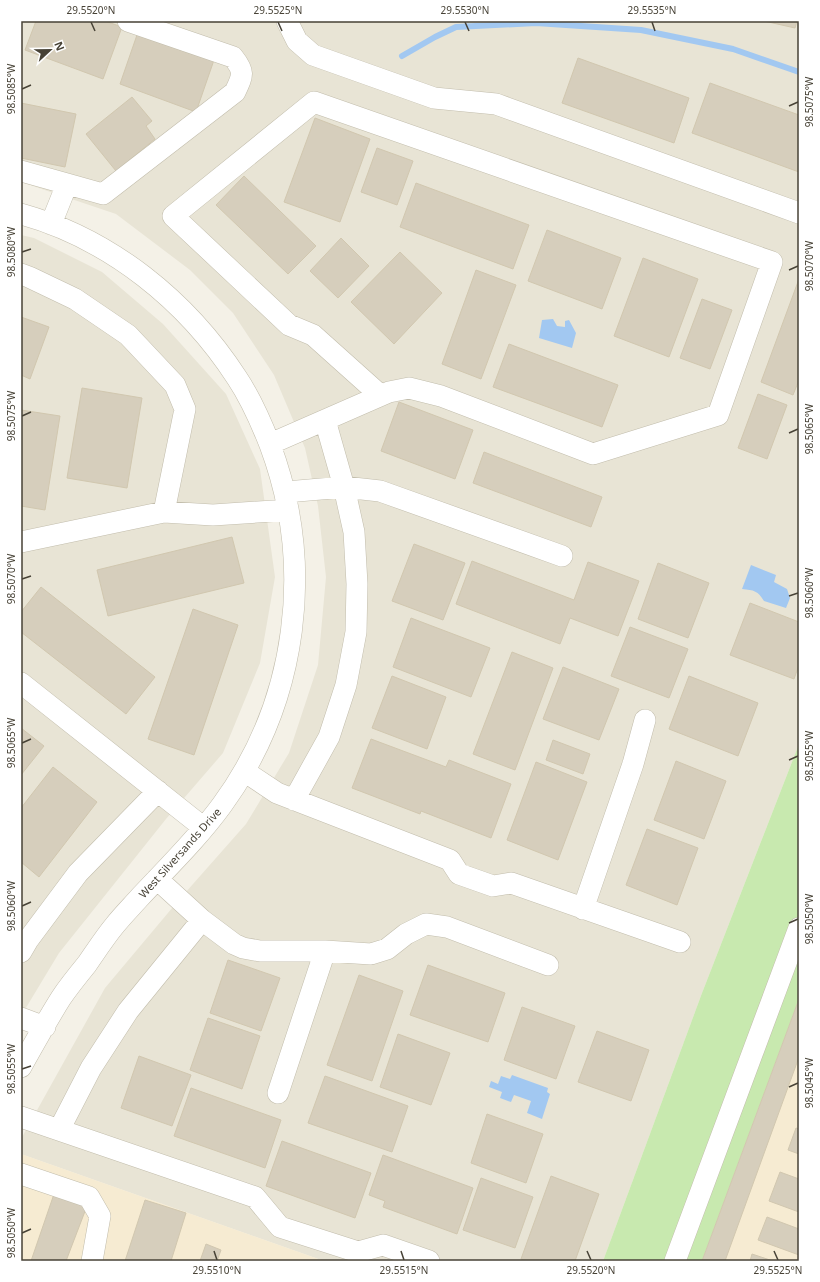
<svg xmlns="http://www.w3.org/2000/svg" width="820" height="1282" font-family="'Noto Sans',sans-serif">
  <rect width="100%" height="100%" fill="#f4f1e7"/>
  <path fill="#e8e4d5" d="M21,21H799V744L702,993L603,1261H324L21,1154V1139L105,988L178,901L246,824L289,753L318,665L326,577L318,506L305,448L274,375L233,313L190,270L116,214L21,182Z
    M21,235L34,238L102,272L163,324L226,394L260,469L275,577L260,663L223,753L166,819L59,953L21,1016Z"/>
  <path fill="#f6ebd2" d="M799,999V1261H702Z
    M21,1154L324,1261H21Z"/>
  <path fill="#c8e9af" d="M799,744V999L702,1261H603L702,993Z"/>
  <path fill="#a2c8f1" d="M553,319L557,326L565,327V321L569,320L576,333L572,348L539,338L542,320Z
    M751,565L776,575L774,582L787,589L790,598L786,608L764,601C758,591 754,590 742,589Z
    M512,1075L548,1088L547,1092L550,1094L542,1119L527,1113L531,1101L514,1095L511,1102L500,1098L502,1092L489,1087L491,1081L498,1084L501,1076L510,1079Z"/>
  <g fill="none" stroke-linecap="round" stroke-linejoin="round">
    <path stroke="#a2c8f1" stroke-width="6" d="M402,56L435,37L456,27L536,23L641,30L733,49L799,72"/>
  </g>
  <path fill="#d6cebc" stroke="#d1c7af" d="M36,21H105L122,27L103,79L25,50Z
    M764,21H797L795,28Z
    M138,32L214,60L196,112L120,84Z
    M578,58L689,98L674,143L562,103Z
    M710,83L799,115V172L692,133Z
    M132,97L152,121L146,126L155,139L116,171L86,134Z
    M21,103L76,114L65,167L21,158Z
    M315,118L370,139L340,222L284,202Z
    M377,148L413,161L397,205L361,192Z
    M244,176L316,246L288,274L216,205Z
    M416,183L529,225L513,269L400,227Z
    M547,230L621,258L602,309L528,281Z
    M341,238L369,266L338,298L310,271Z
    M400,252L442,293L394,344L351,302Z
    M643,258L698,279L669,357L614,336Z
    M476,270L516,285L481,379L442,364Z
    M799,279V380L793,395L761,382Z
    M702,299L732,310L710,369L680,358Z
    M21,317L49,327L30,379L21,375Z
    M509,344L618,385L602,427L493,387Z
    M82,388L142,398L127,488L67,478Z
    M758,394L787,405L767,459L738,448Z
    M399,402L473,430L455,479L381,451Z
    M21,410L60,416L45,510L21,506Z
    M484,452L602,497L591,527L473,483Z
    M232,537L244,583L108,616L97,570Z
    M414,544L465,563L443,620L392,601Z
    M472,561L574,600L588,562L639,581L618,636L570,618L560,644L456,604Z
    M658,563L709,583L688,638L638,619Z
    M41,587L155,677L126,714L21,632V612Z
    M750,603L799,622V665L794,679L730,655Z
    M193,609L238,625L194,755L148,739Z
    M411,618L490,648L471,697L393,667Z
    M630,627L688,649L669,698L611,676Z
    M512,652L553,668L515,770L473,754Z
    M563,667L619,689L599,740L543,719Z
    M392,676L446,697L427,749L372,728Z
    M689,676L758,703L738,756L669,729Z
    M21,728L44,746L21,775Z
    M371,739L446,767L449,760L511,784L491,838L421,811L420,814L352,788Z
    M553,740L590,754L583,774L546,760Z
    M676,761L726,781L704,839L654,820Z
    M536,762L587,782L558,860L507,840Z
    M53,767L97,802L39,877L21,862V808Z
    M647,829L698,848L677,905L626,885Z
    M228,960L280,978L261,1031L210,1013Z
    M428,965L505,993L488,1042L410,1015Z
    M359,975L403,991L372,1081L327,1065Z
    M799,999V1057L725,1261H702Z
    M522,1007L575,1026L556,1079L504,1060Z
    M208,1018L260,1036L242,1089L190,1070Z
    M597,1031L649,1050L631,1101L578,1082Z
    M398,1034L450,1053L431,1105L380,1087Z
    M139,1056L191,1075L172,1126L121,1108Z
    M325,1076L408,1106L392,1152L308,1123Z
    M191,1088L281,1120L265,1168L174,1136Z
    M487,1114L543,1134L526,1183L471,1163Z
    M796,1128L799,1129V1154L788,1150Z
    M282,1141L371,1173L355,1218L266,1186Z
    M383,1155L473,1188L457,1234L383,1207L385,1201L369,1195Z
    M780,1172L799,1179V1212L769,1201Z
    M551,1176L599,1194L575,1261H528L521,1259Z
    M481,1178L533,1197L515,1248L463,1230Z
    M54,1194L87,1206L66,1261H31Z
    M145,1200L186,1213L171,1261H125Z
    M767,1217L799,1229V1255L758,1240Z
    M206,1244L221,1250L217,1261H200Z
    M752,1254L773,1261H750Z"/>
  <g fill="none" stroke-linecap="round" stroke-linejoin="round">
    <defs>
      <path id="minor" d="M287,21L297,41L313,55L434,98L496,104L799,213
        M21,171L103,194L235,92C243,75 245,72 233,57L128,21
        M21,214C111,239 187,301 237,378C251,399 261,422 270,445C315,565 298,701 222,805C198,838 168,867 140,897C132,906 123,915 115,925C105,937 96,951 87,964C78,975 69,986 61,998C47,1020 34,1044 21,1067
        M51,224L67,184
        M21,274L29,277L75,299L128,335L175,385L185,409L164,512
        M270,444L389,392L409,388L441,396L593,454L718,415L772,262L314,102L173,216L289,325L313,335L380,395
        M286,492L344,487L380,491L562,556
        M21,542L164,512L213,515L288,510
        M21,683L204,828
        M244,771L277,793L450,860L459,874L493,886L511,883L680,942
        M294,800L329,737L346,685L356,632L357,584L354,532L344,487L325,420
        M157,879L202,920L234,944L243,948L260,951H325L371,954L387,949L406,934L426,924L447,927L548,965
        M583,909L633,764L645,720
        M21,952L28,940L78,873L158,791
        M21,1018L45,1027
        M278,1093L325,951
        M21,1117L255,1197L280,1227L358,1252L383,1245L429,1261
        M59,1130L91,1068L128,1011L202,920
        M21,1174L89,1197L100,1216L92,1261
        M675,1261L799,928"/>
    </defs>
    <use href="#minor" stroke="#c2bdac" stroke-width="22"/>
    <use href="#minor" stroke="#fff" stroke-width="21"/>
  </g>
  <path fill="none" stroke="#474236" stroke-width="1.5" d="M91,22L95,31M278,22L282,31M465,22L469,31M652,22L655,31M22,89L31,85M789,106L798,102M22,252L31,249M789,270L798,266M22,416L31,412M789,433L798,429M22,579L31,576M789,596L798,593M22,743L31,739M789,760L798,756M22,906L31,902M789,923L798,919M22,1069L31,1066M789,1087L798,1083M22,1233L31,1229M214,1251L217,1260M401,1251L404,1260M587,1251L591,1260M774,1251L778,1260"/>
  <g text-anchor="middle" stroke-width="4" stroke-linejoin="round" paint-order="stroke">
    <g font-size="11" fill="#474236" stroke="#fff">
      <text transform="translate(180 853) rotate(-48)" y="4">West Silversands Drive</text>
    </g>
  </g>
  <rect width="820" height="1282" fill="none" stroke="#ffffff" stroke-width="44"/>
  <g transform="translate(50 50) rotate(68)" stroke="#ffffff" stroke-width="3" paint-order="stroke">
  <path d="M0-3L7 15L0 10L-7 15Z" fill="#474236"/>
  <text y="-6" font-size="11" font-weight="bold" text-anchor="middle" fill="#474236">N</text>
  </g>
  <rect x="22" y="22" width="776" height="1238" fill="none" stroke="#474236" stroke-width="1.5"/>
  <g font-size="10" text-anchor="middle" fill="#474236">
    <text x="91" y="14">29.5520°N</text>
    <text x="278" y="14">29.5525°N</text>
    <text x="465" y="14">29.5530°N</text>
    <text x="652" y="14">29.5535°N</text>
    <text transform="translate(11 89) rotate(-90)" y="4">98.5085°W</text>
    <text transform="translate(809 102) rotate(-90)" y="4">98.5075°W</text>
    <text transform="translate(11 252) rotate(-90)" y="4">98.5080°W</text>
    <text transform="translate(809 266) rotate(-90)" y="4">98.5070°W</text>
    <text transform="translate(11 416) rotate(-90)" y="4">98.5075°W</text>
    <text transform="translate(809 429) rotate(-90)" y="4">98.5065°W</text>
    <text transform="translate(11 579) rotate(-90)" y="4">98.5070°W</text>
    <text transform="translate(809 593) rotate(-90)" y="4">98.5060°W</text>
    <text transform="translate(11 743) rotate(-90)" y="4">98.5065°W</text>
    <text transform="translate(809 756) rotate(-90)" y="4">98.5055°W</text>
    <text transform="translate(11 906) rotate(-90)" y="4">98.5060°W</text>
    <text transform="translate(809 919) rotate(-90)" y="4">98.5050°W</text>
    <text transform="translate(11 1069) rotate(-90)" y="4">98.5055°W</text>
    <text transform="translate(809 1083) rotate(-90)" y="4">98.5045°W</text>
    <text transform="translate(11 1233) rotate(-90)" y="4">98.5050°W</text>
    <text x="217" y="1274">29.5510°N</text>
    <text x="404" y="1274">29.5515°N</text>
    <text x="591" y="1274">29.5520°N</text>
    <text x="778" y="1274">29.5525°N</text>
  </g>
</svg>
